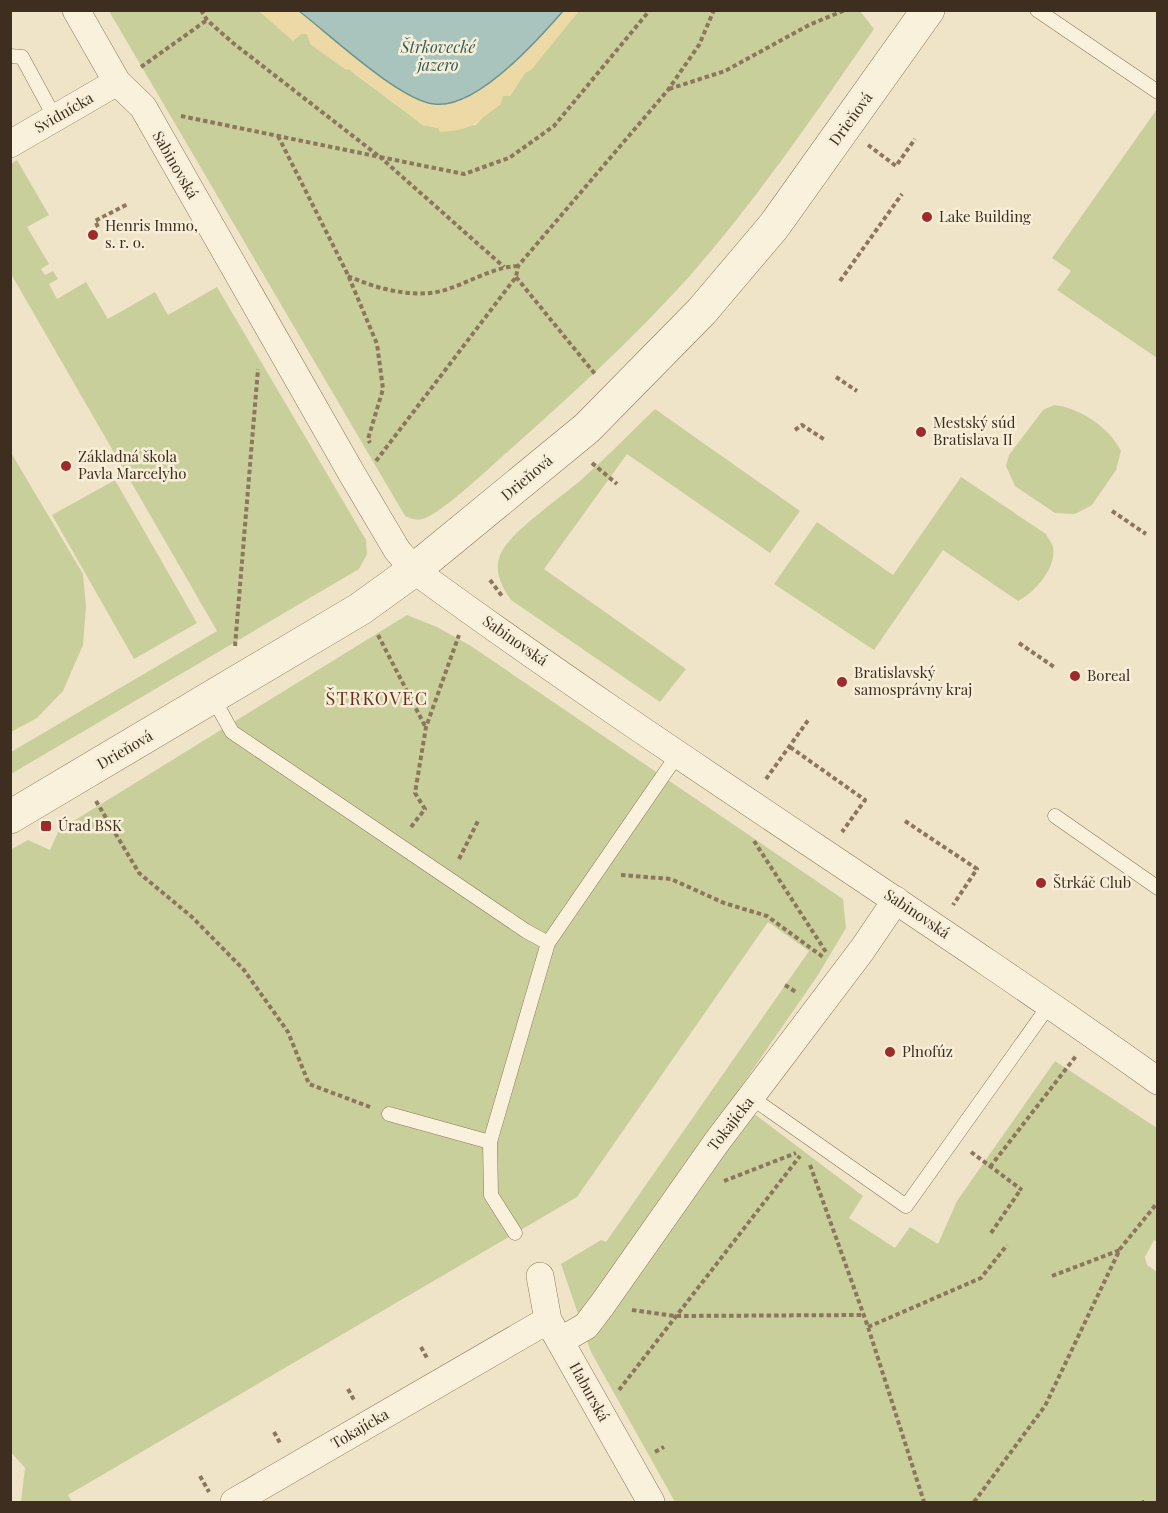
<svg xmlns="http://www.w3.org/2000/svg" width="1168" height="1513" font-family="'Playfair Display',serif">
  <rect width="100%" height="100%" fill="#f0e4c8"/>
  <path fill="#c9cf9b" d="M109,11H259L293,40L301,34H307L356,75L423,125L438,128L476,125L502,95L510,96L525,73L579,11H860L874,29C815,114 756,201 687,279C630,342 567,399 504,455C488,469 440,515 422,519C416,521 410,518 405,516Z
    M1157,109V358L1057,290L1071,271L1052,258Z
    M17,160L49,215L27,227L49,264L41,269L45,275L53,271L58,279L49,284L57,299L86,282L108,319L155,292L168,315L217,287L366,540L367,554L359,569L11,774V752L217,631L11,274V164Z
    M1054,405C1080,408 1109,427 1121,451L1116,470L1092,505L1075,514L1055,513L1015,486L1006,466L1009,455L1043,410Z
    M655,409L800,511L770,553L627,454L544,569L686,669L660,702L511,600C501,586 493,570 501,553C511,531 562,497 582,479C607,457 631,432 655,409Z
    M10,451L83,574L86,606L83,645L63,691L37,718L11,732Z
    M961,477L1046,534C1048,538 1052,543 1053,547C1057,568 1034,593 1018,601L943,550L874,650L774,584L817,522L893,575Z
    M115,480L197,623L134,659L52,515Z
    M407,615L437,627L471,646L843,899L846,928L818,975L733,1098L863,1196L849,1218L895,1248L910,1227L938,1244L957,1201L1055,1061L1157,1128V1242L1154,1240L1145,1257L1147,1265L1157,1272V1502H675L591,1352L561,1264L601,1240L606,1242L809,951L768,922L577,1197L68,1495L72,1502H21L25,1468L10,1451V850L28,840L50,850L59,830Z"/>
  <path fill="#ecd9a5" d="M259,11H299L405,93L434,105L462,101L487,84L563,11H579L531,70L525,73L510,96H503L501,104C475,123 474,130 440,132L438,128L423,125L349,69L346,70L310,44L307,34H301L293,41Z"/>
  <path fill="#a9c4bc" stroke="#6f938a" stroke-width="1.5" d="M299,11L563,10V11C538,40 476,110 434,104C399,100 329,34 299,11Z"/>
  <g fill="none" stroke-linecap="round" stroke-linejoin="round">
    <defs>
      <path id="service" d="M1037,10L1158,92
        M10,56L22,57L55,118
        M213,698L232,732L526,931L548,943
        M1055,816L1158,888
        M752,1098L906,1206L1050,1004
        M389,1114L490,1142L491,1195L515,1233
        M490,1142L548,943L678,754"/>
      <path id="minor" d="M76,10L117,82L143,107L352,474L397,550L414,570C657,748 913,906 1158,1081
        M10,144L117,82
        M540,1276L548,1320L651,1502
        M560,1341L586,1326L602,1305L716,1143L862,950L896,900
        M234,1502L548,1320"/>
      <path id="tertiary" d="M10,817L360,609L414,570L587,428L702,311L774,226L928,10"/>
    </defs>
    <use href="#service" stroke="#8d765c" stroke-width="15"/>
    <use href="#minor" stroke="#8d765c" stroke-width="28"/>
    <use href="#tertiary" stroke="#8d765c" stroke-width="34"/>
    <path stroke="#8d765c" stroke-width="4" stroke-dasharray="4.5 3" stroke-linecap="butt" d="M201,10L207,20L233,43L380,157L464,174L509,158L554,126L650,10
      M141,67L207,20
      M669,89L725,71L809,25L845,10
      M181,116L380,157L504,267
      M278,136L348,275L377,344L383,389L368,439L370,443
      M868,145L896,166L915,139
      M98,227L95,221L128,204
      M348,276C377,289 417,300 448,289C472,281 494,267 518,266
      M516,277L595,374
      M840,281L902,194
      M836,377L857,391
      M795,430L802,425L825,440
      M376,461L516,277L518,266L668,90L699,45L714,10
      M592,463L617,484
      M1112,511L1146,534
      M490,580L502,596
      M378,635L425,726
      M1019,643L1054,667
      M235,646L258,369
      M790,747L865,800L842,832
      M766,779L809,719
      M96,801L139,873L192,917L244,970L288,1032L309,1084L370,1107
      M905,821L977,869L953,905
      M411,827L425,809L415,793L426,727L459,635
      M754,841L826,952
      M459,859L479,819
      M621,875L671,879L724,903L767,916L823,957
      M785,985L796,992
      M971,1152L1022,1190
      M810,1165L868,1327L924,1502
      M990,1167L1076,1056
      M724,1181L796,1153
      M991,1233L1021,1189
      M1052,1276L1120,1250
      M632,1310L675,1316L864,1315
      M868,1327L981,1278L1007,1245
      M421,1347L427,1358
      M348,1389L354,1400
      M619,1390L800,1156
      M274,1432L280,1443
      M655,1452L664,1447
      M200,1476L209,1492
      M974,1502L1045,1406L1120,1249L1158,1202
      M1142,1502H1144"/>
    <use href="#service" stroke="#faf1dc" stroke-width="14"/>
    <use href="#minor" stroke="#faf1dc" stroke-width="27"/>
    <use href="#tertiary" stroke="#faf1dc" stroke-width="33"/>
  </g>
  <g fill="#9e2a2b" stroke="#f7eed8" stroke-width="2">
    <circle cx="927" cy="217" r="6"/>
    <circle cx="93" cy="235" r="6"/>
    <circle cx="921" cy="432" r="6"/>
    <circle cx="66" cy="466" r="6"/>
    <circle cx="1075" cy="676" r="6"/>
    <circle cx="842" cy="682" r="6"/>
    <rect x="40" y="820" width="12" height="12" rx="3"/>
    <circle cx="1041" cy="883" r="6"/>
    <circle cx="890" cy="1052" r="6"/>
  </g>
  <g text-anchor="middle" stroke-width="5" stroke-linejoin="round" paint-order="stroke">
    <g font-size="15" fill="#3d2e20" stroke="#f7eed8">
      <text transform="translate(64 113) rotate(-30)" y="5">Svidnícka</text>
      <text transform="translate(851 119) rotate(-54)" y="5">Drieňová</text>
      <text transform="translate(175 165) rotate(60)" y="5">Sabinovská</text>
      <text transform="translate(527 478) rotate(-40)" y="5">Drieňová</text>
      <text transform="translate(515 641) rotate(35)" y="5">Sabinovská</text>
      <text transform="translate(125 750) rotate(-30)" y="5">Drieňová</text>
      <text transform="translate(917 914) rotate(34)" y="5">Sabinovská</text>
      <text transform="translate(731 1124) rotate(-52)" y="5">Tokajícka</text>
      <text transform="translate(589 1392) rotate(61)" y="5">Haburská</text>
      <text transform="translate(360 1429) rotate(-30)" y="5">Tokajícka</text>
    </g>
    <g font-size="15" fill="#3d2e20" stroke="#f7eed8" text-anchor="start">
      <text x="939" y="222">Lake Building</text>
      <text x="105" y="231">Henris Immo,<tspan x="105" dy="17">s. r. o.</tspan></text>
      <text x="933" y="428">Mestský súd<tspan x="933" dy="17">Bratislava II</tspan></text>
      <text x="78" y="462">Základná škola<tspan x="78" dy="17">Pavla Marcelyho</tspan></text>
      <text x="854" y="678">Bratislavský<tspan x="854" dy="17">samosprávny kraj</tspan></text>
      <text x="1087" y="681">Boreal</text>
      <text x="58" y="831">Úrad BSK</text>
      <text x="1053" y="888">Štrkáč Club</text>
      <text x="902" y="1057">Plnofúz</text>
    </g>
    <g font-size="16" font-style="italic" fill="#2f5d5a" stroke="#f7eed8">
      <text x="438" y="53">Štrkovecké<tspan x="438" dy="18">jazero</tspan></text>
    </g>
    <g font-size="18" letter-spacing="1.5" fill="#6b2e1e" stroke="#f7eed8">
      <text x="377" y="705">ŠTRKOVEC</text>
    </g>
  </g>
  <rect width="1168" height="1513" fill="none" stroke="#3d2e20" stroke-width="24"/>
</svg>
